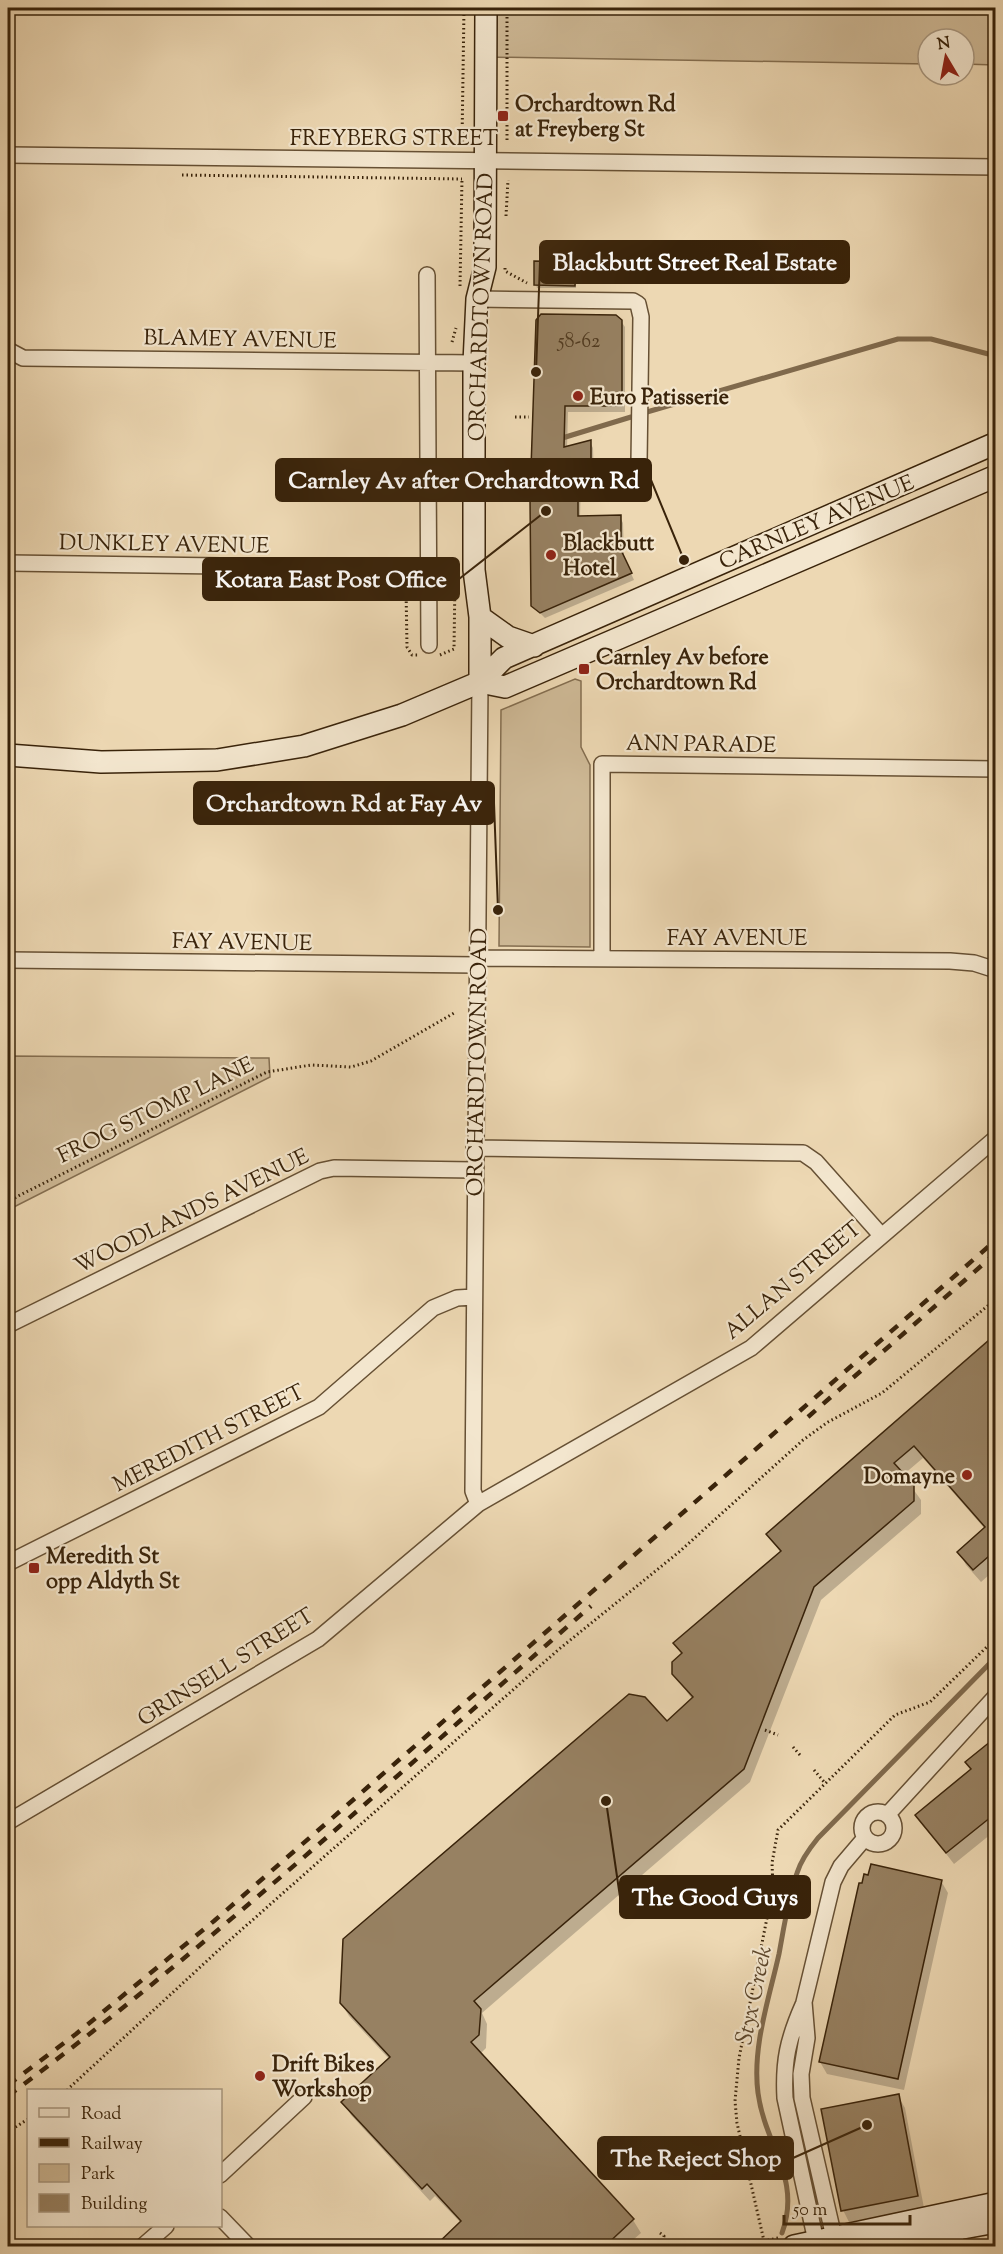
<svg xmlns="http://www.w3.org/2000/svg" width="1003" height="2254" font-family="'Sorts Mill Goudy',serif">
  <rect width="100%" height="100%" fill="#edd8b3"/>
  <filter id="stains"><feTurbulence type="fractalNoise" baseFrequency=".00333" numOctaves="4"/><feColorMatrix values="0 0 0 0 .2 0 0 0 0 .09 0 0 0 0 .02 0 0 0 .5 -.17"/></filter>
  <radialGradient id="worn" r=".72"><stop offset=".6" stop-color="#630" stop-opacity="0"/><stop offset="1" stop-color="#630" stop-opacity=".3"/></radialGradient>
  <path fill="#ceb996" stroke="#846e50" stroke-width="1.5" d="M486,8H995V65L964,64V39H928V64L486,57Z
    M575,679L581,681V747L590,765V947L499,946L501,710Z
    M8,1056L269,1058L270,1077L8,1210Z"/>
  <path fill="#0003" d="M575,263L576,288H537L536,284Z
    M538,320L621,321L625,327V412H568L567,448L590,442L593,448L594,480H581L580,517H620L623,523L624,558L634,580L545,618L532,605Z
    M996,1337V1569L981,1582L966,1565L959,1552L985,1529L923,1458L903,1475L921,1500V1514L821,1600L750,1782L482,2013L487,2024L486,2048L480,2054L633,2220L641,2233L626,2246H446L461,2223L435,2196L430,2201L351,2115L343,2102L390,2060L349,2016L341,2003L692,1699L674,1674L682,1655L675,1644L781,1553L768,1534Z
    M996,1739V1830L954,1864L916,1815L971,1770L967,1763Z
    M941,1881L948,1893L904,2090L827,2074L820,2062Z
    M898,2096L905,2108L924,2208L849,2222L843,2210Z"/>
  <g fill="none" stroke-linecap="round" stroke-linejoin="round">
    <path stroke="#806a4d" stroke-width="5" d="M647,412L898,339H931L996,356
      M559,439L631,417
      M782,2233C802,2178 765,2146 758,2093C752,2047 769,1999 779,1954C784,1927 788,1899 797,1873C801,1860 809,1849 818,1838L996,1657"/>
  </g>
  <path fill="#978162" stroke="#39230a" stroke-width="1.5" d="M534,261L576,262L575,286L534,285Z
    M541,314L616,315L622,320V406H565L564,447L591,440V474H578V516L621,515V550L632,573L540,613L531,606L530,498L536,320Z
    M996,1334V1550L973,1570L957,1552L985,1527L914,1446L894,1463L914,1485V1501L814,1587L744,1769L474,2001L481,2009L479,2035L471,2042L634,2219L604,2247H434L461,2221L427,2184L422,2189L341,2102L390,2057L340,2003L343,1939L629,1694L645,1697L667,1721L693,1697L672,1674V1662L682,1653L673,1643L781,1551L766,1534Z
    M996,1737V1813L946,1853L915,1815L971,1769L965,1762Z
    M871,1864L942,1880L898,2079L819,2062L859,1883H862L864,1874L868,1875Z
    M899,2094L918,2196L841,2211L821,2109Z"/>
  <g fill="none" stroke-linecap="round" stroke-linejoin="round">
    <defs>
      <path id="lane" d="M477,492L508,491
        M956,2232L962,2246"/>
      <path id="street" d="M8,155L996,167
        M427,275L429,645
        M477,299L633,301L638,304L641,317L639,463
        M8,350L23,358L474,363
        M8,563L427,569
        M477,958L950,961L974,963L996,970
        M602,959V764L996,769
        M8,960L477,965
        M474,1148L803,1153L816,1162L880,1234
        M8,1325L320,1171L334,1168L474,1170
        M478,1504L473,1491L480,682
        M8,1563L319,1407L433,1308L457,1298L474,1297
        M862 1828a16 16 0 1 1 32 0a16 16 0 1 1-32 0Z
        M888,1814L996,1696
        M8,1822L318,1639L478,1504L751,1348L996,1138
        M803,2005C788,2039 783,2061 785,2098L817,2246
        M220,2175L304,2097
        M220,2217L248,2246
        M143,2246L166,2226
        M836,2246L802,2098L801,2074L807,2038L804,2002L833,1882L841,1866L864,1839"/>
      <path id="secondary" d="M480,617L508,637L534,646
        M480,682V617L474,570V363L477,299L485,267L486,8
        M480,682L505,687L996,476
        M8,755L101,762L217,760L304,746L402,715L480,682L504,658L996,443
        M869,2245L996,2222
        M794,2246L996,2203"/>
    </defs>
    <use href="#lane" stroke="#665034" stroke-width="10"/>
    <use href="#street" stroke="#665034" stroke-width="18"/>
    <use href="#secondary" stroke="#39230a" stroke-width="24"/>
    <path stroke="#39230a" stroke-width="3" stroke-dasharray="1.5 3" stroke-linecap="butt" d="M507,140V8
      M462,142L464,8
      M182,175L462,179
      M506,216L508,180
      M505,268V271L527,283
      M460,286L462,178
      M452,342L456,328
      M515,417H529
      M404,584L406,588L407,647L412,655H419
      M440,655L454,649L455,579
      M8,1204L16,1197L267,1072L311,1065L351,1067L371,1061L454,1013
      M765,1730L778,1735
      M793,1747L800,1755
      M814,1770L825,1783
      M67,2090L222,1947L558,1650L679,1552L803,1440L828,1422L882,1393L996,1299
      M8,2132L28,2119
      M660,2233L664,2236L661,2246
      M778,2238L764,2241L737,2123L735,2101L739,2058L773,1888L772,1863L778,1830L895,1715L930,1702L996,1638
      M742,2246L764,2241"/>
    <use href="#lane" stroke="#f3e6ce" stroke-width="8"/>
    <use href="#street" stroke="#f3e6ce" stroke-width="15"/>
    <use href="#secondary" stroke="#f3e6ce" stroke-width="21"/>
    <path stroke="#39230a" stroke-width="4.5" stroke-dasharray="10 10" stroke-linecap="butt" d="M808,1417L996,1253
      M8,2085L76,2034L214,1921L996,1240
      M8,2096C212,1945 399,1773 591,1606"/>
  </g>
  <g fill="#8f2418" stroke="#f3e6ce" stroke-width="2">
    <rect x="497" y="110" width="12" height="12" rx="3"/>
    <circle cx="578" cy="396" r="6"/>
    <circle cx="551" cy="555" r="6"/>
    <rect x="578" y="663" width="12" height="12" rx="3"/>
    <circle cx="967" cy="1475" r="6"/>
    <rect x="28" y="1562" width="12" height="12" rx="3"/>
    <circle cx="260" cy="2076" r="6"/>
  </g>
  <g text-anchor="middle" stroke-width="4.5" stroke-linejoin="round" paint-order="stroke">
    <g font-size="20" fill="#503a20">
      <text x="579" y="347">58-62</text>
    </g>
    <g font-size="22" font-weight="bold" fill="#39230a" stroke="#f3e6ce" text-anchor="start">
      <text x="515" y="111">Orchardtown Rd<tspan x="515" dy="25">at Freyberg St</tspan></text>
      <text x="590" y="404">Euro Patisserie</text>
      <text x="563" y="550">Blackbutt<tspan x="563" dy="25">Hotel</tspan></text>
      <text x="596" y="664">Carnley Av before<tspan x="596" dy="25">Orchardtown Rd</tspan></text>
      <text x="955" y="1483" text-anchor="end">Domayne</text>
      <text x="46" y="1563">Meredith St<tspan x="46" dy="25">opp Aldyth St</tspan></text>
      <text x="272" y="2071">Drift Bikes<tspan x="272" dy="25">Workshop</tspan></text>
    </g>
    <g font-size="22" fill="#39230a" stroke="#f3e6ce">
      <text x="394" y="145">FREYBERG STREET</text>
      <text transform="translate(480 307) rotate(-88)" y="8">ORCHARDTOWN ROAD</text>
      <text transform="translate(240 338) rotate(1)" y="8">BLAMEY AVENUE</text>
      <text transform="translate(816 521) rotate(-23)" y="8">CARNLEY AVENUE</text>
      <text transform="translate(164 543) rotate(1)" y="8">DUNKLEY AVENUE</text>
      <text transform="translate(701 743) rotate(1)" y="8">ANN PARADE</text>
      <text x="737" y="945">FAY AVENUE</text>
      <text transform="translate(242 941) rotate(1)" y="8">FAY AVENUE</text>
      <text transform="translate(476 1062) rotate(-89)" y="8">ORCHARDTOWN ROAD</text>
      <text transform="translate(155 1109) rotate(-26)" y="8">FROG STOMP LANE</text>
      <text transform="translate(191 1210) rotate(-26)" y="8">WOODLANDS AVENUE</text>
      <text transform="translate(792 1279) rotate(-40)" y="8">ALLAN STREET</text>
      <text transform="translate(208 1437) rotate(-27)" y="8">MEREDITH STREET</text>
      <text transform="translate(225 1666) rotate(-32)" y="8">GRINSELL STREET</text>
    </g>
    <g font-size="24" font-style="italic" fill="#5d472c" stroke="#f3e6ce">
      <text transform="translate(753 1995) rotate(-78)" y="8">Styx Creek</text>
    </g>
  </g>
  <path fill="none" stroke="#39230a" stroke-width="2" d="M536 372L540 262M684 560L651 480M546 511L459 579M498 910L494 803M606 1801L620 1897M867 2125L793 2158"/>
  <g fill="#39230a" stroke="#f3e6ce" stroke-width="2">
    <circle cx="536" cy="372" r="6"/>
    <circle cx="684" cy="560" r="6"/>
    <circle cx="546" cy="511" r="6"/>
    <circle cx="498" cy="910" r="6"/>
    <circle cx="606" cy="1801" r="6"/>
    <circle cx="867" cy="2125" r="6"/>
  </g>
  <g fill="#39230a" stroke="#39230a" stroke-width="2">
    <rect x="540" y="241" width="309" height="42" rx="6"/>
    <rect x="276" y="459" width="375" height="42" rx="6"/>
    <rect x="203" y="558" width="256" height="42" rx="6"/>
    <rect x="194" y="782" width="300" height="42" rx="6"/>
    <rect x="620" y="1876" width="190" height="42" rx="6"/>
    <rect x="598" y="2137" width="195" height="42" rx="6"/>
  </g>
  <g font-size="24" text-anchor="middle" font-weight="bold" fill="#fff">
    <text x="695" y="270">Blackbutt Street Real Estate</text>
    <text x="464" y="488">Carnley Av after Orchardtown Rd</text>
    <text x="331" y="587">Kotara East Post Office</text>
    <text x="344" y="811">Orchardtown Rd at Fay Av</text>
    <text x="715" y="1905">The Good Guys</text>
    <text x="696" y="2166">The Reject Shop</text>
  </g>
  <rect width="1003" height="2254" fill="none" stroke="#edd8b3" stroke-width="30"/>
  <rect x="9" y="9" width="985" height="2236" fill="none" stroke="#39230a" stroke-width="3"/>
  <rect x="15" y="15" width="973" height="2224" fill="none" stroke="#39230a" stroke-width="1.5"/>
  <rect x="27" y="2089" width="195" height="138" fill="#f3e6ce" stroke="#a99880" stroke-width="1.5"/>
  <rect x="39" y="2108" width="30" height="9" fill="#f3e6ce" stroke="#a99880" stroke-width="1.5"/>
  <text x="81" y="2119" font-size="18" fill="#39230a">Road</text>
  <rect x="39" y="2138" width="30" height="9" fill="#39230a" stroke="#a99880" stroke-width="1.5"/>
  <text x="81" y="2149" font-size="18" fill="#39230a">Railway</text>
  <rect x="39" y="2164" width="30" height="18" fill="#ceb996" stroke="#a99880" stroke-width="1.5"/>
  <text x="81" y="2179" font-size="18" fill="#39230a">Park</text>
  <rect x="39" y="2194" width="30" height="18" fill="#978162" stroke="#a99880" stroke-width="1.5"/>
  <text x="81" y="2209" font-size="18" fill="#39230a">Building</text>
  <g transform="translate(946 57) rotate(350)"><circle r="28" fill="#f3e6ce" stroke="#a99880" stroke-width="1.5"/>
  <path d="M0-4.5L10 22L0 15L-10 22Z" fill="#8f2418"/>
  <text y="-9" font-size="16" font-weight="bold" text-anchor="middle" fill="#39230a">N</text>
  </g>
  <path d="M784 2215v9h126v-9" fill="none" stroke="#39230a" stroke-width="3"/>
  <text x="793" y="2215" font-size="18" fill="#39230a" stroke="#f3e6ce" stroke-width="4.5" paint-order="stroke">50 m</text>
  <rect width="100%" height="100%" filter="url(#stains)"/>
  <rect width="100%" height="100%" fill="url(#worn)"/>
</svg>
